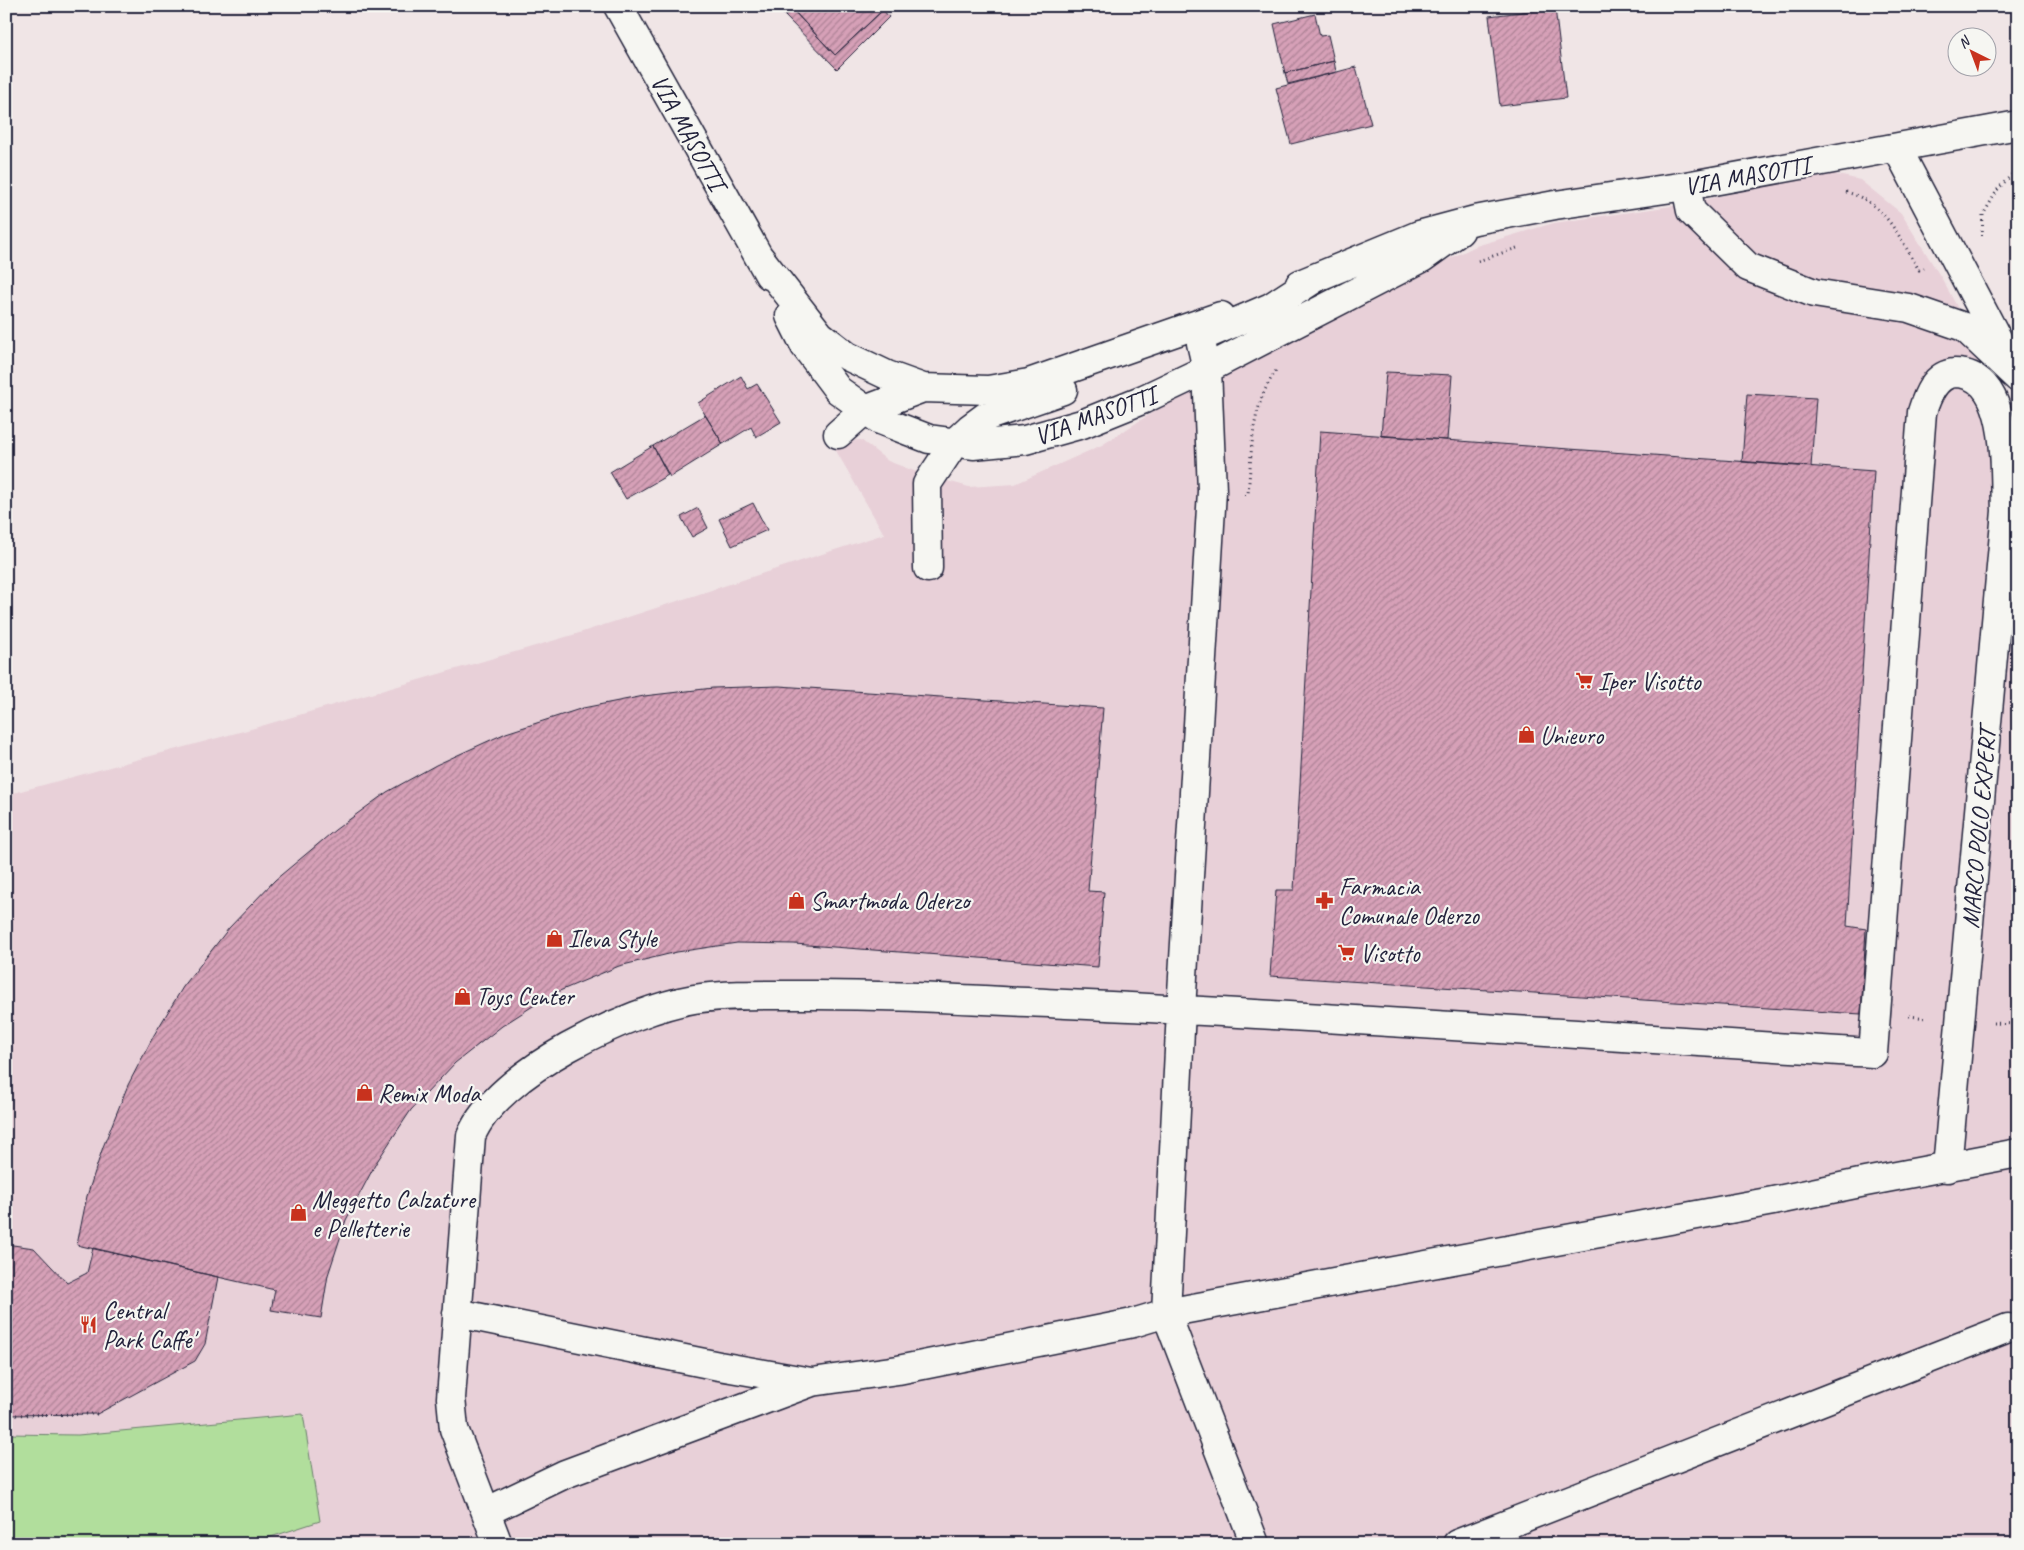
<svg xmlns="http://www.w3.org/2000/svg" width="2024" height="1550" font-family="Caveat,sans-serif">
  <defs>
    <pattern id="building-hatch" width="6" height="6" patternUnits="userSpaceOnUse" patternTransform="scale(1.25)"><rect width="6" height="6" fill="#d6a0b7"/><path d="M-1 1l2-2M0 6l6-6M5 7l2-2" fill="none" stroke="#ad8296"/></pattern>
  </defs>
  <rect width="100%" height="100%" fill="#f0e5e6"/>
  <filter id="ink" filterUnits="userSpaceOnUse"><feTurbulence type="fractalNoise" baseFrequency=".02" numOctaves="2"/><feDisplacementMap in="SourceGraphic" scale="10" xChannelSelector="R" yChannelSelector="G"/><feConvolveMatrix kernelMatrix="1 2 1 2 8 2 1 2 1" color-interpolation-filters="sRGB"/></filter>
  <g filter="url(#ink)">
    <path fill="#e8d0d8" d="M1825,172L1860,180L1901,213L1942,279L2000,385L2018,412V1544H249L320,1520L78,1435L6,1434V795L251,729L576,634L884,534L831,442L861,440L888,461L922,474L969,487L1015,484L1102,445L1220,369L1476,246L1554,223L1686,204Z"/>
    <path fill="#b1de9c" stroke="#6a806c" d="M303,1414L320,1521L249,1544H6V1434L78,1435Z"/>
    <path fill="url(#building-hatch)" stroke="#22223b" d="M776,6H796L785,16Z
      M796,6H887L835,55L792,9Z
      M1555,8L1566,98L1500,106L1489,16Z
      M792,9L835,55L883,10L889,17L837,69L785,16Z
      M1315,14L1320,36L1328,35L1334,61L1285,73L1274,24Z
      M1334,61L1336,72L1288,84L1285,73Z
      M1356,67L1371,124L1291,144L1276,88Z
      M1386,372L1452,375L1447,440L1381,436Z
      M741,376L748,389L757,384L781,422L756,437L751,427L723,444L698,403Z
      M1747,394L1816,398L1811,467L1742,462Z
      M705,415L723,444L670,477L653,446Z
      M1320,431L1874,471L1847,926L1866,929L1861,1014L1270,976L1276,890H1294Z
      M653,446L668,475L626,499L610,472Z
      M753,503L767,530L732,546L719,519Z
      M698,508L708,528L692,537L681,517Z
      M779,686L1103,708L1088,891L1104,892L1098,967L794,944L737,943L677,952L619,966L550,995L502,1026L455,1063L411,1110L376,1163L346,1220L328,1275L321,1318L271,1310L275,1290L77,1245L87,1196L103,1147L128,1085L154,1035L183,987L229,928L275,880L335,830L387,792L436,765L506,733L583,708L644,696L713,688Z
      M6,1244L34,1248L67,1283L87,1273L93,1248L218,1277L205,1344L195,1361L97,1414L6,1415Z"/>
    <g fill="none" stroke-linecap="round" stroke-linejoin="round">
      <defs>
        <path id="minor" d="M618,6L769,275
          M1897,148L2007,357
          M1686,186L1691,211L1748,267L1814,293L1909,308L1964,327L2018,378
          M760,258L820,335L847,356L887,375L923,388L988,390L1029,383L1221,316
          M1300,284L1419,235L1475,220L1555,205L1686,186L2018,125
          M790,316L805,346L838,390L880,420L929,439L973,445L1025,440L1082,424L1144,399L1207,369L1422,258L1460,231
          M838,434L865,410L923,388
          M928,568L927,484L955,442L970,428L985,417L1063,390
          M1947,1168L2006,511L2015,497
          M457,1313L719,1366L811,1382
          M486,1512L565,1474L812,1382L898,1370L1133,1323L1166,1313L1773,1201L1865,1182L2018,1153
          M498,1544L454,1429L451,1398L471,1136C497,1072 629,1010 694,999C728,994 763,995 796,995C886,994 976,1000 1066,1004C1335,1016 1604,1037 1873,1053L1922,412C1927,396 1935,374 1955,373C2012,373 2004,473 2006,511
          M1255,1544L1166,1313L1181,1010L1212,491L1207,369L1201,343L1206,335L1271,307L1317,277
          M1457,1544L2008,1328"/>
      </defs>
      <use href="#minor" stroke="#22223b" stroke-width="31"/>
      <path stroke="#22223b" stroke-width="3" stroke-dasharray="1 4" stroke-linecap="butt" d="M1846,192C1885,202 1900,238 1919,270L1924,268
        M1982,236L1983,215L1998,189L2018,168
        M1478,261L1517,248
        M1245,494H1248C1252,453 1250,406 1276,371
        M1909,1016L1927,1018
        M1993,1023L2018,1024
        M6,1415L97,1414"/>
      <use href="#minor" stroke="#f6f6f2" stroke-width="28"/>
    </g>
  </g>
  <defs>
    <symbol id="supermarket-bare" viewBox="-9 -9 18 18"><path d="M-6-5.5h2.5l.6 2H6L4.5 2H-2.5L-4.4-4H-6ZM-1.5 3.2a1.3 1.3 0 1 0 .1 0ZM3 3.2a1.3 1.3 0 1 0 .1 0Z" fill="#c8321e" stroke="#f6f6f2" stroke-width="2.5" paint-order="stroke"/></symbol>
    <symbol id="shop-bare" viewBox="-9 -9 18 18"><path d="M-5-2.5h2.3a2.7 3.5 0 0 1 5.4 0H5L5.5 6h-11ZM-1.5-2.5h3a1.5 2.3 0 0 0-3 0Z" fill="#c8321e" stroke="#f6f6f2" stroke-width="2.5" paint-order="stroke"/></symbol>
    <symbol id="pharmacy-bare" viewBox="-9 -9 18 18"><path d="M-2-6h4v4h4v4h-4v4h-4v-4h-4v-4h4Z" fill="#c8321e" stroke="#f6f6f2" stroke-width="2.5" paint-order="stroke"/></symbol>
    <symbol id="restaurant-bare" viewBox="-9 -9 18 18"><path d="M-5-6h1v4h1v-4h1v4h1v-4h1v5L-1.5 .5V6h-2V.5L-5-1ZM5-6V6H3V1.5H1.5Q1.5-4 5-6Z" fill="#c8321e" stroke="#f6f6f2" stroke-width="2.5" paint-order="stroke"/></symbol>
  </defs>
  <g fill-rule="evenodd">
    <use href="#supermarket-bare" x="1572" y="668" width="25" height="25"/>
    <use href="#shop-bare" x="1514" y="722" width="25" height="25"/>
    <use href="#shop-bare" x="784" y="888" width="25" height="25"/>
    <use href="#pharmacy-bare" x="1312" y="888" width="25" height="25"/>
    <use href="#shop-bare" x="542" y="926" width="25" height="25"/>
    <use href="#supermarket-bare" x="1334" y="940" width="25" height="25"/>
    <use href="#shop-bare" x="450" y="984" width="25" height="25"/>
    <use href="#shop-bare" x="352" y="1080" width="25" height="25"/>
    <use href="#shop-bare" x="286" y="1200" width="25" height="25"/>
    <use href="#restaurant-bare" x="76" y="1312" width="25" height="25"/>
  </g>
  <g text-anchor="middle" stroke-width="4.5" stroke-linejoin="round" paint-order="stroke">
    <g font-size="25" fill="#22223b" stroke="#f6f6f2">
      <text transform="translate(689 132) rotate(61)" y="9">VIA MASOTTI</text>
      <text transform="translate(1747 175) rotate(-10)" y="9">VIA MASOTTI</text>
      <text transform="translate(1095 415) rotate(-20)" y="9">VIA MASOTTI</text>
      <text transform="translate(1978 828) rotate(-85)" y="9">MARCO POLO EXPERT</text>
    </g>
    <g font-size="25" fill="#22223b" stroke="#f6f6f2" text-anchor="start">
      <text x="1598" y="690">Iper Visotto</text>
      <text x="1540" y="744">Unieuro</text>
      <text x="1339" y="895">Farmacia<tspan x="1339" dy="29">Comunale Oderzo</tspan></text>
      <text x="810" y="909">Smartmoda Oderzo</text>
      <text x="568" y="947">Ileva Style</text>
      <text x="1360" y="962">Visotto</text>
      <text x="476" y="1005">Toys Center</text>
      <text x="378" y="1102">Remix Moda</text>
      <text x="312" y="1208">Meggetto Calzature<tspan x="312" dy="29">e Pelletterie</tspan></text>
      <text x="103" y="1319">Central<tspan x="103" dy="29">Park Caffe'</tspan></text>
    </g>
  </g>
  <rect width="2024" height="1550" fill="none" stroke="#f6f6f2" stroke-width="25"/>
  <rect x="12" y="12" width="1999" height="1525" fill="none" stroke="#22223b" stroke-width="2" filter="url(#ink)"/>
  <g transform="translate(1972 52) rotate(318)"><circle r="24" fill="#f6f6f2" stroke="#a1a1a9"/>
  <path d="M0-4L9 19L0 12L-9 19Z" fill="#c8321e"/>
  <text y="-8" font-size="14" font-weight="bold" text-anchor="middle" fill="#22223b">N</text>
  </g>
</svg>
